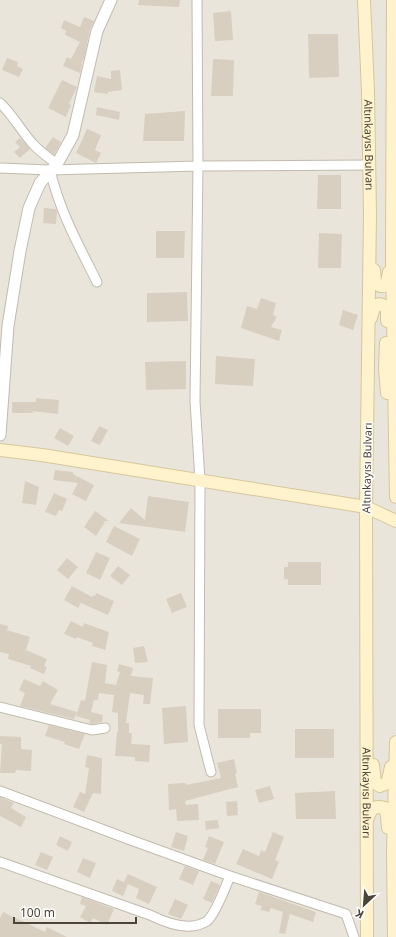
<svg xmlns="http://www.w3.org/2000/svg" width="396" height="937" font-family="'Noto Sans',sans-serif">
  <rect width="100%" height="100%" fill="#f6f3ec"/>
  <path fill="#eae5da" d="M0,0H396V937H0Z"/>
  <path fill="#d8cfc1" d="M139,0H180L179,7L138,5Z
    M231,11L233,40L215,41L213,13Z
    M84,17L94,21L90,29L84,58L81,63L82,64L80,73L63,66L67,57L71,59L80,42L65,35L66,31L61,28L64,20L80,27Z
    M308,34H338L339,77L309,78Z
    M7,58L18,62L17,66L23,69L19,77L2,70Z
    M213,59L234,60L233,96H211Z
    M120,70L122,90L108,92V94L94,92L97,76L111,79V71Z
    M62,80L77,87L69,104L71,105L66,117L48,108Z
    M97,107L120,112L119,120L96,115Z
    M185,111L184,141H143L145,114Z
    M87,129L101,135L95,150L101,153L96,163L76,153Z
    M53,137L61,142L54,155L45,148Z
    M20,138L30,149L20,158L14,152L20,147L15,142Z
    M318,175H341V209H317Z
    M44,208L56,209L57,212L56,224L43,223Z
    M156,231H185L184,258H156Z
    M319,233L342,234L341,268H318Z
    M187,292L188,321L147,322V293Z
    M261,298L276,303L273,315L277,317L271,327L282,330L279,341L241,328L247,306L257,309Z
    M343,310L358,315L353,330L339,325Z
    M216,356L255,359L253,386L215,384Z
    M186,361V389L146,390L145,362Z
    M36,398L59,400L58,414L31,411L34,413H12V402H36Z
    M99,426L108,430L100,445L91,441Z
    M60,428L74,436L68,446L54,438Z
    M55,470L73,472V474L94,485L86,501L72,494L78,483L53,480Z
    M25,481L39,487L36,505L22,503Z
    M54,493L67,499L62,511L59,510L56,516L45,512Z
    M148,496L189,502L185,532L119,523L131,508L145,520Z
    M95,511L109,521H103L105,522L96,536L84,527Z
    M114,526L140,539L132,556L106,542Z
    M96,552L110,558L100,580L86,573Z
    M67,558L78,567L68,579L57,570Z
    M288,562H321V585H288V579H284V567H288Z
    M118,566L130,575L122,585L110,576Z
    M72,586L92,597L93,595L95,596L96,593L114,601L108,615L81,603L78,608L64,600Z
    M181,593L187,607L172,613L166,599Z
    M71,621L83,627L84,623L109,632L105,650L92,646L93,643L77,637L76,639L64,634Z
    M0,624L8,626L7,630L30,637L26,650L47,659L44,666L47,667L44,674L30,668L31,666L8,659L9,654L0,652Z
    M144,646L148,662L135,663L133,648Z
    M92,662L107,665L105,683L116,685L120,672L117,671L119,664L133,668L131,676L153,678L150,704H143L144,695L130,693L126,723H129V733H132L131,744L150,745L149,762L135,761V757L115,756L117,732H118V713L112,712L114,695L99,693L98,700H94L91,712L103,715L102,722L92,724L89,723L90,720L76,716L81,700L85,701Z
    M24,679L40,686L43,681L58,690L50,704L77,712L74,719L20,706L25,693L19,690Z
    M186,706L188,742L164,744L162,708Z
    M218,709H261V733H250V738H218Z
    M49,725L85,734L79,749L64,744L65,742L45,736Z
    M295,729H334V758H295Z
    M0,736L21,737V749L32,750L31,771L16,770L15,773H0L2,744H0Z
    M87,755L102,758L101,794L93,793L84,812L73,807L80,792L85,794L89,768L85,767Z
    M234,759L237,773L235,774L238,787L185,801L186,805L198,804L199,820L177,821L176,809L169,810L168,784L186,783V785L221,778L217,763Z
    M270,786L274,799L259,803L255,790Z
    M335,791L336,819H296L295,793Z
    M0,797L14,803L11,808L26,817L21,827L0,816Z
    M237,801L238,815L227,816L226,802Z
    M218,820L219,828L206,830L205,821Z
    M176,832L188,836L184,851L171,847Z
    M273,832L284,837L275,860L279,862L272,879L236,864L243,849L259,856L261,850L265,852Z
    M60,836L72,842L68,851L56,845Z
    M209,836L224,842L215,864L203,860L208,848L205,847Z
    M41,852L53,857L47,870L35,865Z
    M83,858L96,863L90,878L77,872Z
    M185,866L199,871L193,885L179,879Z
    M128,874L157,887L149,904L136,898L139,889L128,884L123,896L112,891L117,879L124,882Z
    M211,881L220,885L212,903L203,899Z
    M259,892L316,912L313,922L290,914L285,934L279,933L283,912L271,908L269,912L260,910L262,906L255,904Z
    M82,897L114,909L107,925L93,918L90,923L80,917L86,906L80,904Z
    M175,899L188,905L181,919L168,914Z
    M3,912L45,932L47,927L67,937H0V918Z"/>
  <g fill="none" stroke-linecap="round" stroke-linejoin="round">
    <defs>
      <path id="minor" d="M197,0L198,166L195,401L200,480L199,725L211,772
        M0,103C13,115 21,131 33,144C40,152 49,158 57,164
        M0,168L50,170L198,166L369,165
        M50,170C60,212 78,244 97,282
        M0,707L92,730L105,728
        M0,791L128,839L230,876L346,914L354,937
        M0,862L150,915C166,923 190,932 207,921C215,915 226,886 230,876"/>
      <path id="tertiary" d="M0,435L8,326L20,251L29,208L40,183L57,164L73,135L97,31L111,0"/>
      <g id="secondary">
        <path id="s1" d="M364,0L368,92L370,215L366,507L367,937"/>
        <path d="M393,0L392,259L396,497"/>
        <path d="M374,270L375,282C378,286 380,287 385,286L387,282L389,272"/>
        <path d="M371,318C373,309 376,299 387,308V321"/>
        <path d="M386,343L385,368L387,393"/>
        <path d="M0,450L42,455L366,507L396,521"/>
        <path d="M373,765L375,783L380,786L385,784L388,780L391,767"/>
        <path d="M367,820C371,809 373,805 385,808L387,815L388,828"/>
        <path d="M394,937L393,851L396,742"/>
      </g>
    </defs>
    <use href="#minor" stroke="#c2bbae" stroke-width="11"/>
    <use href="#tertiary" stroke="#c2bbae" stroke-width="13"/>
    <use href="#secondary" stroke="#d6c79b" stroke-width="14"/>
    <use href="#minor" stroke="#fff" stroke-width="9"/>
    <use href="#tertiary" stroke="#fff" stroke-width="11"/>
    <use href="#secondary" stroke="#fff3cd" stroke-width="12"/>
  </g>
  <g text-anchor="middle" stroke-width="3" stroke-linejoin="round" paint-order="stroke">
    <g font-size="11" fill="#4b4439" stroke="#fff">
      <text dy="4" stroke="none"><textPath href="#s1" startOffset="145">Altınkayısı Bulvarı</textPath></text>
      <text transform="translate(367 468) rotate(-89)" y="4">Altınkayısı Bulvarı</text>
      <text dy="4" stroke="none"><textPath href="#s1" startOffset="793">Altınkayısı Bulvarı</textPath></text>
    </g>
  </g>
  <g transform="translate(364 905) rotate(206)" stroke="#ffffff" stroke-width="3" paint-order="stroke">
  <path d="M0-3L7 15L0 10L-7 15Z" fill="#4b4439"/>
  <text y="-6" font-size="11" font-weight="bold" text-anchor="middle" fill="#4b4439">K</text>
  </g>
  <path d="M14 917v6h122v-6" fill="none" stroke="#4b4439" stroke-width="2"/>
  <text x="20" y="917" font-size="12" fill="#4b4439" stroke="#ffffff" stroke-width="3" paint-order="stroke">100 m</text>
</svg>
